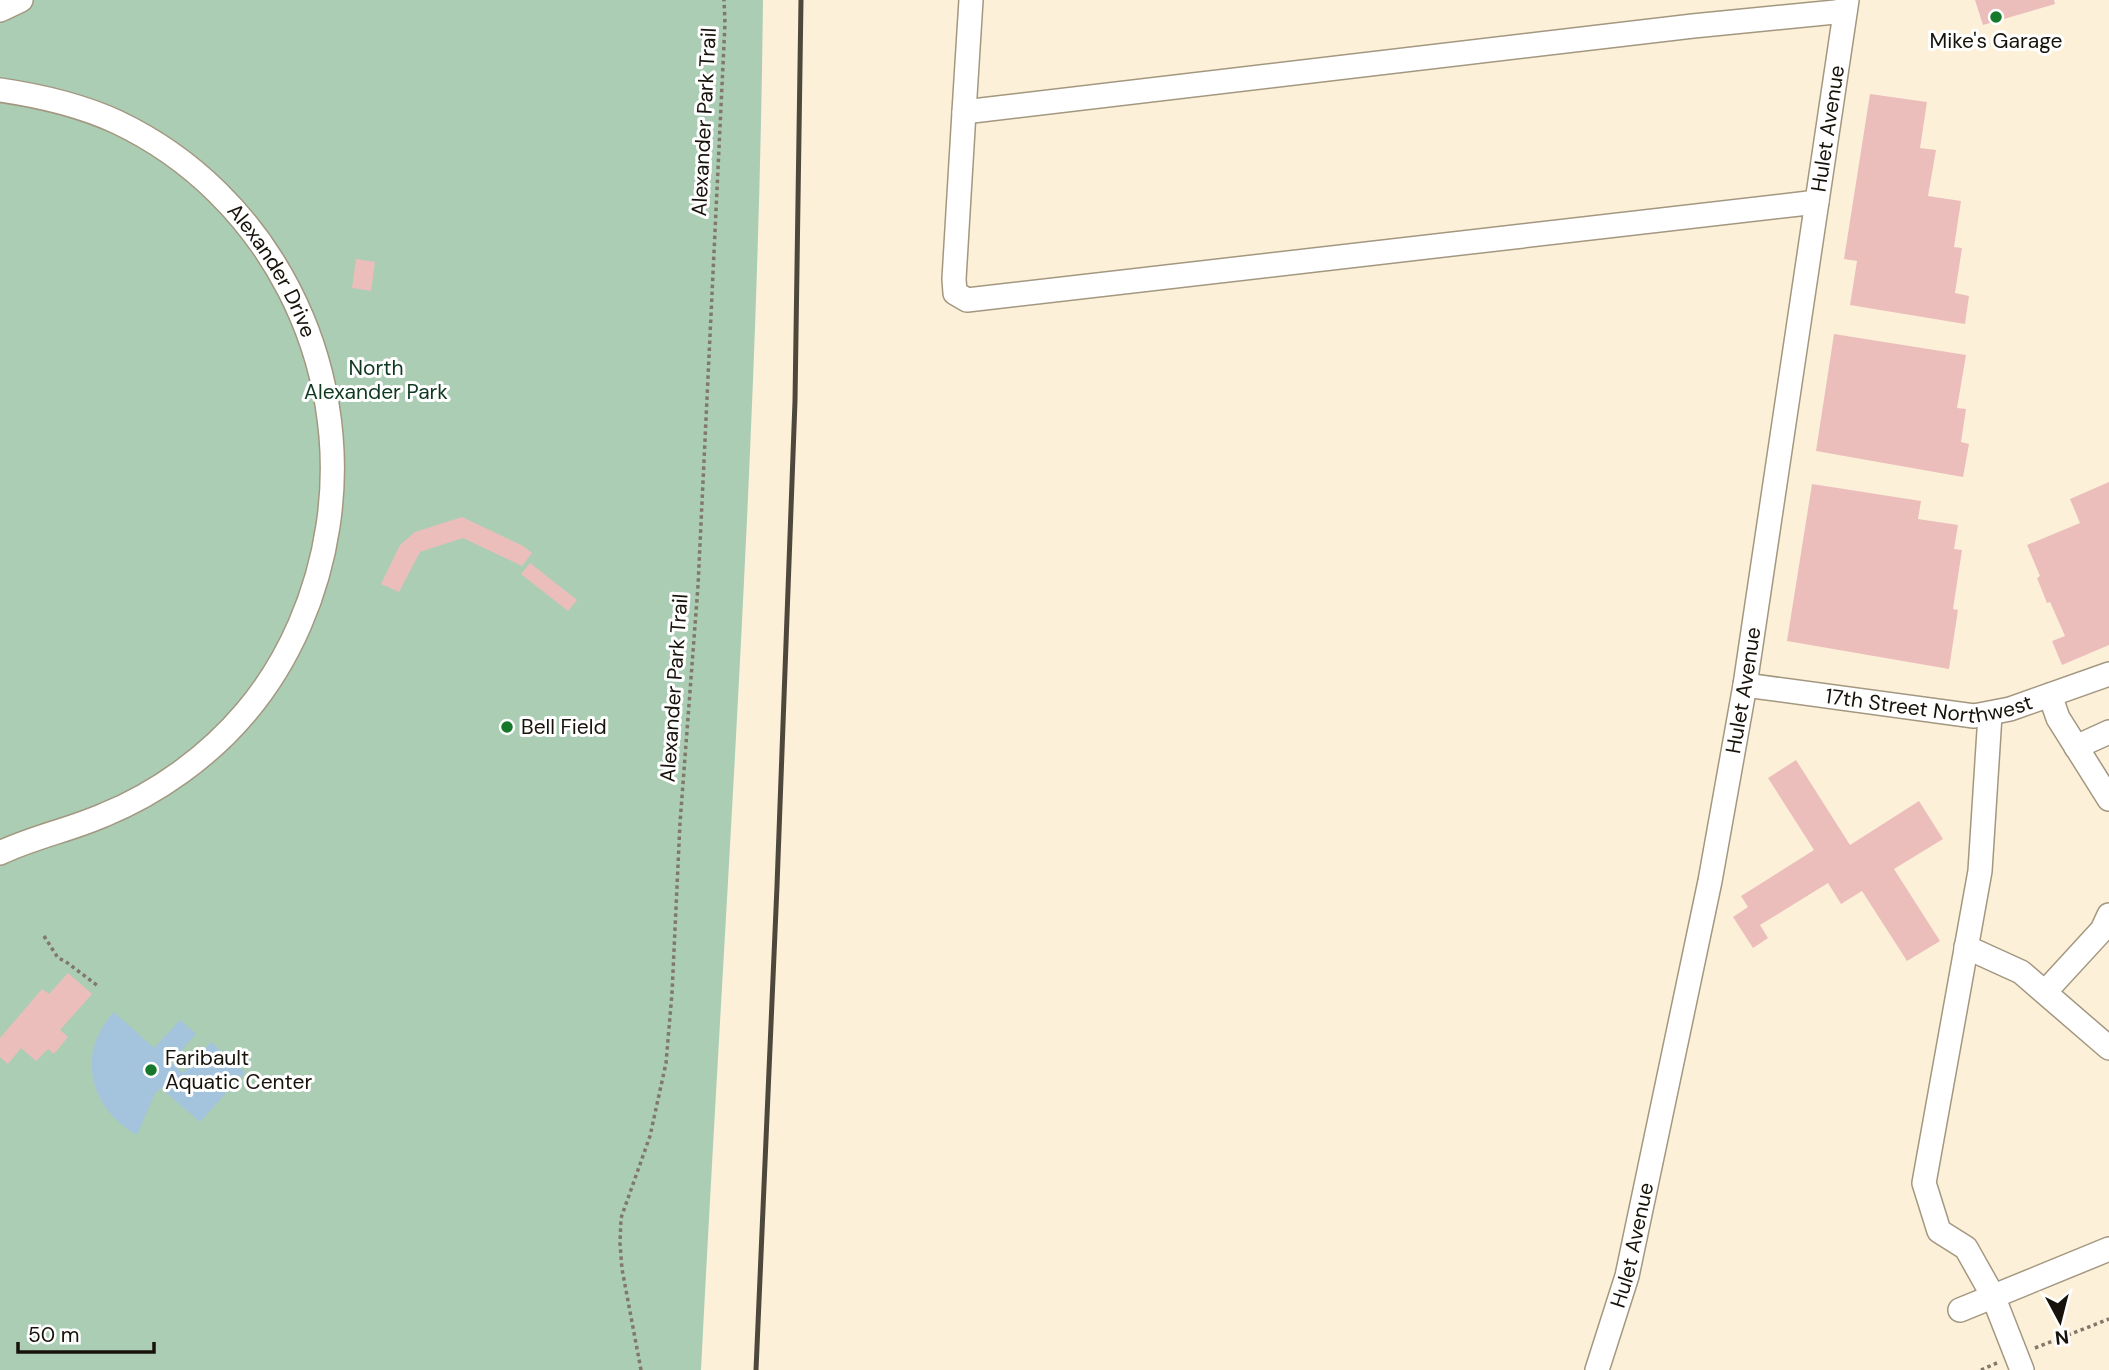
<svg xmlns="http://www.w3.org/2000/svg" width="2109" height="1370" font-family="'DM Sans',sans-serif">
  <rect width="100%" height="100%" fill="#fdf0d8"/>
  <path fill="#abcdb4" d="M0,0H763C758,457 724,914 701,1370H0Z"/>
  <path fill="#a4c4de" d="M114,1012L154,1048L180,1020L196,1034L171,1062L183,1073L211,1042L245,1072L200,1122L161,1088L155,1093L137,1135C90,1109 75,1053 114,1012Z"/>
  <path fill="#ebbebc" d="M1975,0H2054L2055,4L1983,25Z
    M1870,94L1927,102L1920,148L1936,150L1928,196L1961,201L1954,247L1962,248L1955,293L1969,296L1965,324L1850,305L1857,261L1844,259Z
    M356,259L375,262L371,291L352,288Z
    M1834,334L1966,355L1957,408L1966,409L1961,442L1969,444L1963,477L1816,451Z
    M2109,482V645L2062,665L2052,641L2065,636L2050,602L2047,603L2037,578L2040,576L2027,545L2080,523L2070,499Z
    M1812,484L1921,501L1918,519L1958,525L1954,549L1962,550L1953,609L1958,610L1949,669L1787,641Z
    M462,517L523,546L532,553L522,566L463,538L420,552L399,592L381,584L400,545L415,532Z
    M530,563L577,600L568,611L521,574Z
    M1796,760L1850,845L1919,801L1943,839L1894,869L1940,941L1907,961L1862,891L1841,904L1828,883L1760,925L1768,938L1753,948L1733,917L1748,907L1741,896L1814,850L1768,778Z
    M68,973L92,994L60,1030L68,1037L54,1054L48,1049L36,1061L21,1048L8,1064L0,1057V1038L42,989L49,994Z"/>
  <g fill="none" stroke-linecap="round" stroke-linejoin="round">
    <defs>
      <g id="minor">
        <path d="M0,10L21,0"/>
        <path id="s1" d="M0,90C41,96 80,105 117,122C269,194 353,362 328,526C318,593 290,660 246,712C209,756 158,793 104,815C70,830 33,837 0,853"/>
        <path d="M964,112L971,0"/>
        <path d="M1817,202L967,300L955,293L954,279L964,112L1693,26L1845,11"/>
        <path id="s2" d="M1745,685L1974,716L2010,709L2109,674"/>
        <path d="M2050,695L2058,718L2109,799"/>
        <path d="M1990,715L1980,871L1924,1183L1939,1231L1966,1248L1993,1296L2022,1370"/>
        <path d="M2076,747L2109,732"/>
        <path d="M1966,947L2021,972L2109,1048"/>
        <path d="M2046,991L2102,930L2109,915"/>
        <path d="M1960,1310L2109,1249"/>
        <path id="s3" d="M1597,1370L1627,1276L1710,881L1745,685L1847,0"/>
      </g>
    </defs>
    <use href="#minor" stroke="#a39780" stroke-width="26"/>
    <path stroke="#807868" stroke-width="3.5" stroke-dasharray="3.5 3.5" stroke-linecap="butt" d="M44,936L58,958L65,961L98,986
      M2035,1348L2109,1319
      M641,1370L622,1269L620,1243L621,1218L650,1136L666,1063L672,993L680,823L698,586L725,23L724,0
      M1981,1370L1999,1362"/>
    <use href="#minor" stroke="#fff" stroke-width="23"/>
    <path stroke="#4e483c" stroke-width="5" d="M756,1370L777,886L795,401L801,0"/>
  </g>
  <g fill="#15782a" stroke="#fff" stroke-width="2.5">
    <circle cx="1996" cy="17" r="7"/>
    <circle cx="507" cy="727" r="7"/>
    <circle cx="151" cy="1070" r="7"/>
  </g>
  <g text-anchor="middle" stroke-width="6" stroke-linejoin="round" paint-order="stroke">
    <g font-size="21" fill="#17130a" stroke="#fff" text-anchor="start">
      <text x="1996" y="48" text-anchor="middle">Mike's Garage</text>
      <text x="521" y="734">Bell Field</text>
      <text x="165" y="1065">Faribault<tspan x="165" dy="24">Aquatic Center</tspan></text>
    </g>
    <g font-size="21" fill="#17130a" stroke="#fff">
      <text transform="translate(704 122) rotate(-87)" y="7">Alexander Park Trail</text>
      <text dy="7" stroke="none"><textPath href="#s3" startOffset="1264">Hulet Avenue</textPath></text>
      <text dy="7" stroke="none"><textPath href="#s1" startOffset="341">Alexander Drive</textPath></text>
      <text transform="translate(674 688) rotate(-86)" y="7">Alexander Park Trail</text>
      <text dy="7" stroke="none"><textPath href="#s3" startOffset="696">Hulet Avenue</textPath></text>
      <text dy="7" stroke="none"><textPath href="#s2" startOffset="186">17th Street Northwest</textPath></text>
      <text dy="7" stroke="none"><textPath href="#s3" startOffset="130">Hulet Avenue</textPath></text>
    </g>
    <g font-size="21" fill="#0e381f" stroke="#fff">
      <text x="376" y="375">North<tspan x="376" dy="24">Alexander Park</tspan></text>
    </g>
  </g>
  <g transform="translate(2060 1321) rotate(173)" stroke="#ffffff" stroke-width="5" paint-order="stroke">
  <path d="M0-5L12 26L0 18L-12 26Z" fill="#17130a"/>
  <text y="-10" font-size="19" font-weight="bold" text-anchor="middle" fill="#17130a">N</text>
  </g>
  <path d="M18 1342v10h136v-10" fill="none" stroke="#17130a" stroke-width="3.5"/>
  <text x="28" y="1342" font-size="21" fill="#17130a" stroke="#ffffff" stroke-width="5" paint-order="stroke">50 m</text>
</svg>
